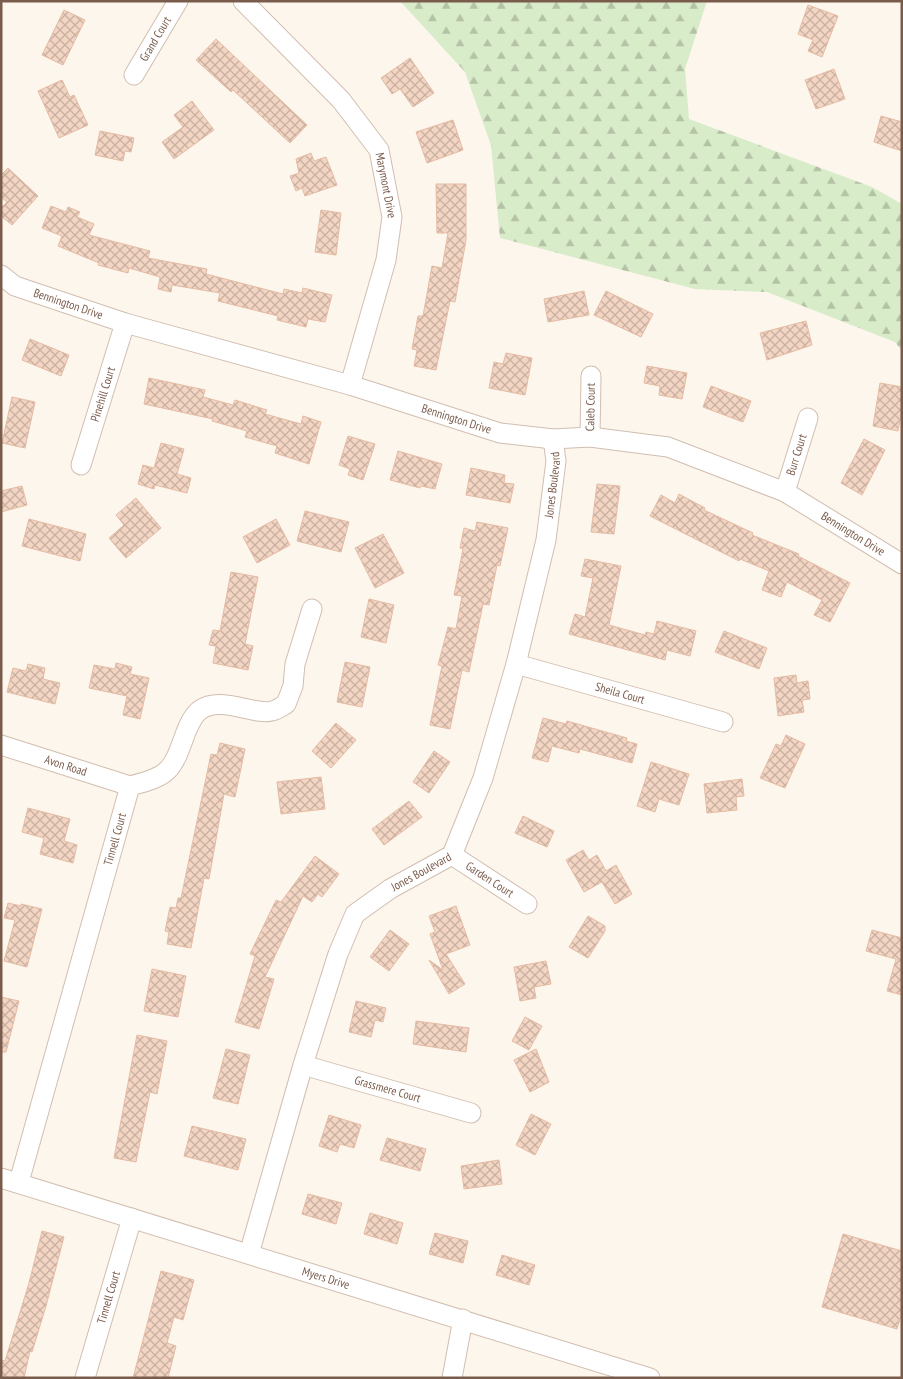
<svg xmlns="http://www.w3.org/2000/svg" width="903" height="1379" font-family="'PT Sans Narrow',sans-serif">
  <defs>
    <pattern id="forest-firs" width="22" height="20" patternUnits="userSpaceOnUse" patternTransform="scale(1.25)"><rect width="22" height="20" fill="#d8ecc9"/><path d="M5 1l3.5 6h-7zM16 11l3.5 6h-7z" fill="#b4c2a5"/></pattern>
    <pattern id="building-cross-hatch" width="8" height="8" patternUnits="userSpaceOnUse" patternTransform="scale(1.25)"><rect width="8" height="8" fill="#f3d5c3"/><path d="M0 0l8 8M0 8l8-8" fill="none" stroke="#cab0a1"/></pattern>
  </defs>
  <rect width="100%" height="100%" fill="#fdf6ec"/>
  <path fill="url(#forest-firs)" d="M400,1H707L685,69L689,119L872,187L902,204V351L895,342L767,292L695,289L500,238L491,145L465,72Z"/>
  <path fill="url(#building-cross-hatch)" stroke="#e6bba3" d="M808,5L838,16L822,57L808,51L813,40L798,34Z
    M64,10L85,20L63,65L42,55Z
    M216,39L307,125L290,143L233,90L231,92L196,60Z
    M410,58L434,93L413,107L400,89L392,94L381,78Z
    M834,69L845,99L816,109L805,80Z
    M62,80L70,97L74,95L88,125L59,138L38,91Z
    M192,101L214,130L174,159L162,142L183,127L174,115Z
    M881,116L902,122V151L874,142Z
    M453,120L463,150L427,163L416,132Z
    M100,131L134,138L131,152L125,151L123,161L95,155Z
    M311,153L314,161L326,157L337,185L305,196L302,188L296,191L290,176L299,173L296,159Z
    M8,168L38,196L12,225L1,216V208L7,202L1,197V175Z
    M436,184H466V240L455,302L450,301L436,370L414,366L417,350L412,349L418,316H423L432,266L442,268L448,233H437Z
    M51,206L66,212L68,207L80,212L77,217L94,224L89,235L150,251L148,258L207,269L206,274L283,294L284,289L302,293L303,288L332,295L325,322L308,319L306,327L277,320L278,316L218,301L220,293L172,285L171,292L158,289L160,277L129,268L128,273L98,265L99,263L58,246L62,236L42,228Z
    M321,210L341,213L336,255L315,252Z
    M584,291L589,315L548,322L544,299Z
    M606,291L653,314L641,337L594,315Z
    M806,321L812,345L767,360L760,333Z
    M30,339L69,355L61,376L22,360Z
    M506,353L532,358L525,395L489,388L494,362L503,364Z
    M647,366L687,373L682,399L659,395L660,386L644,383Z
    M149,378L205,390L203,397L233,405L235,400L267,410L265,414L301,424L303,416L321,422L309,464L275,453L277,446L245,437L247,431L212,421L213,419L144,404Z
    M880,383L902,387V409L898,431L873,426Z
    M711,386L751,401L743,422L703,407Z
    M12,397L35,402L25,448L2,443Z
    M348,436L375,444L363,480L348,475L350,469L339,465Z
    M864,439L885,450L862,495L841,483Z
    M161,443L184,449L177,474L191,478L187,493L155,485L154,489L138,484L143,465L154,468Z
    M398,451L442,464L435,489L421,486L420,488L390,480Z
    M471,468L505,475L504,483L514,484L510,503L466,495Z
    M597,484L620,486L614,534L591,532Z
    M22,486L27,505L1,512V491Z
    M679,494L705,508L704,510L753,533L752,535L799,554L798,556L850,583L830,622L814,615L822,600L787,582L781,597L762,590L769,571L740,559L739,561L650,516L661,495L675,503Z
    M136,498L161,528L126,558L109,538L124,525L116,515Z
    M305,511L349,522L341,552L297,541Z
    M29,519L86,534L80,561L22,546Z
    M276,519L290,545L257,563L243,537Z
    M477,522L508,528L500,566L497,565L489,605L483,604L469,672L462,670L450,729L430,725L442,666L438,665L448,627L456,629L462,596L454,595L463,549L460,548L464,528L475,531Z
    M383,534L404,573L375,588L355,548Z
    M585,559L621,566L609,625L645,635L646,632L654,634L657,621L696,631L690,656L667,650L665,660L569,634L575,614L585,617L593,578L581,576Z
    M231,572L258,577L245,644L253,646L248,670L213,663L216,646L209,645L213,630L220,631Z
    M369,599L394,605L386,643L361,637Z
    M724,631L767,648L759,669L715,652Z
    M345,662L370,667L362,707L337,702Z
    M116,663L132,667L130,674L149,678L140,719L123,715L127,696L89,688L94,665L115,669Z
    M28,664L45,668L43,679L60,683L55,704L7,692L13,668L26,671Z
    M796,675L797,683L808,681L810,699L802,700L804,712L778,716L774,678Z
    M543,718L566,724L567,721L627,738L626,741L637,744L632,763L580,749L579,753L552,746L548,762L532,758Z
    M336,723L356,740L331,768L312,751Z
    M786,735L805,744L785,788L760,778L776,744L781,746Z
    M220,743L245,749L235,797L224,794L209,879L204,878L191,948L167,944L169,932L165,931L170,907L176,908L178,898H181L211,754L217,755Z
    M434,751L450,762L429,793L413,782Z
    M651,762L689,774L679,805L659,799L655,812L637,806Z
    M321,777L325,809L281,814L277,782Z
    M742,779L744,796L736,797L737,810L707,813L704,784Z
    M409,801L422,817L384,845L372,829Z
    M28,808L70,819L64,841L77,845L73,863L40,854L44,838L22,832Z
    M523,816L554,831L547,847L515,833Z
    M583,850L589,860L597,855L606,871L616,865L632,894L615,904L602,882L584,892L566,860Z
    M315,856L339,874L322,897L318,894L312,902L303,896L265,977L274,979L259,1029L235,1022L255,956L250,954L276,900L281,902Z
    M8,903L21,906V904L42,909L27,967L4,961L15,920L4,918Z
    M456,906L470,945L446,954L465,984L449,994L429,960L443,970L430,934L435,932L429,916Z
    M588,916L605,926V931L588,958L569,947Z
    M390,930L409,944L389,971L370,957Z
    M872,930L902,938V995L887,991L896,959L866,951Z
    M546,961L551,984L534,987L536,998L520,1001L514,967Z
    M152,969L186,976L178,1017L144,1011Z
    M1,997L19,1001L6,1052H1Z
    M356,1001L386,1008L383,1022L375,1020L371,1037L349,1032Z
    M525,1017L542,1026L529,1050L512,1041Z
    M416,1021L469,1028L466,1052L413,1044Z
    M137,1035L167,1041L157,1094L150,1092L136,1162L114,1158Z
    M226,1049L250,1055L238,1104L213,1098Z
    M536,1049L549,1082L530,1092L514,1060Z
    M531,1114L551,1124L535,1155L516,1145Z
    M329,1115L361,1125L354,1148L340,1144L337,1152L319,1146Z
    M192,1126L246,1139L238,1170L184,1156Z
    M387,1138L426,1149L420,1171L380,1160Z
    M499,1160L502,1184L464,1189L461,1166Z
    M308,1194L342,1203L336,1224L302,1214Z
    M370,1213L403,1223L397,1244L364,1234Z
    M42,1231L64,1237L46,1306L32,1352L30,1351L24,1378H1V1360L5,1361L29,1283Z
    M435,1233L468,1241L463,1263L429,1254Z
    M843,1234L902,1251V1312L897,1329L822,1307Z
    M502,1255L535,1265L529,1285L496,1275Z
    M161,1271L194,1280L183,1320L174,1317L167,1343L176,1346L168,1378H133Z"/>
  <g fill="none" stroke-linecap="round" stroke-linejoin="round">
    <defs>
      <g id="minor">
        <path id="s1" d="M243,1L341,100L379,150L392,217L386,260L350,385"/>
        <path id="s2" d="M134,75L178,1"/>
        <path id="s3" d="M1,275L15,286L125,323L350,385L500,433L553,439L590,437L668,447L785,492L902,564"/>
        <path id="s4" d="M590,437L591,376"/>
        <path id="s5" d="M81,465L125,323"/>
        <path id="s6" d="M785,492L808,418"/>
        <path id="s7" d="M516,664L723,722"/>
        <path id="s8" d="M1,745L130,786"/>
        <path id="s9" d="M452,855L527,904"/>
        <path id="s10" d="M303,1065L471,1113"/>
        <path id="s11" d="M1,1178L650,1378"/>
        <path id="s12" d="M19,1182L130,786C170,776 172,771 186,732C189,725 193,715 200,710C221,695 255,716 272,711C277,710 282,706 286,704L293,686L295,664L312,609"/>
        <path id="s13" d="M249,1254L303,1065L338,954L355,914L390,889L452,855L483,778L516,664L546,540L556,461L553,439"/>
        <path id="s14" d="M85,1378L132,1218"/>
        <path d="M452,1378L463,1319"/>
      </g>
    </defs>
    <use href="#minor" stroke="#d1beb0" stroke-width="21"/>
    <use href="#minor" stroke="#fff" stroke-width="19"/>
  </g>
  <g text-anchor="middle" stroke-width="4" stroke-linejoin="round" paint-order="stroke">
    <g font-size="12" fill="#7a5c4d" stroke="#fffaf3">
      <text dy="4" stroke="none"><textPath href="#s2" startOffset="42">Grand Court</textPath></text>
      <text dy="4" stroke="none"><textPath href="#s1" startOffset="238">Marymont Drive</textPath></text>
      <text dy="4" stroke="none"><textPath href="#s3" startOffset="74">Bennington Drive</textPath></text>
      <text dy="4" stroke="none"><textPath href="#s5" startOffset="74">Pinehill Court</textPath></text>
      <text dy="4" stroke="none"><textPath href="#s4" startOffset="30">Caleb Court</textPath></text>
      <text dy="4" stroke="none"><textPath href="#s3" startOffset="479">Bennington Drive</textPath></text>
      <text dy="4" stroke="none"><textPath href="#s6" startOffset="39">Burr Court</textPath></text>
      <text dy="4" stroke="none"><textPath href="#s13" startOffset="855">Jones Boulevard</textPath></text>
      <text dy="4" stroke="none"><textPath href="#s3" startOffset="899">Bennington Drive</textPath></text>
      <text dy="4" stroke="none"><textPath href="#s7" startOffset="108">Sheila Court</textPath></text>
      <text dy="4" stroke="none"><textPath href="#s8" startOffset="68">Avon Road</textPath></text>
      <text dy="4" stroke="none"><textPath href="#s12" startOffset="356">Tinnell Court</textPath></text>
      <text dy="4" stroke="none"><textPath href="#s13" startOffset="435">Jones Boulevard</textPath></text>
      <text dy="4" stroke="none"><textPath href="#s9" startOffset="45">Garden Court</textPath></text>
      <text dy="4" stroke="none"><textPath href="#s10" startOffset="88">Grassmere Court</textPath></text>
      <text dy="4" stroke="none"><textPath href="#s11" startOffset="340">Myers Drive</textPath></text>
      <text dy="4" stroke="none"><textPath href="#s14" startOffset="84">Tinnell Court</textPath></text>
    </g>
  </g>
  <rect width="903" height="1379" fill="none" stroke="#7a5c4d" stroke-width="5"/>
</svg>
